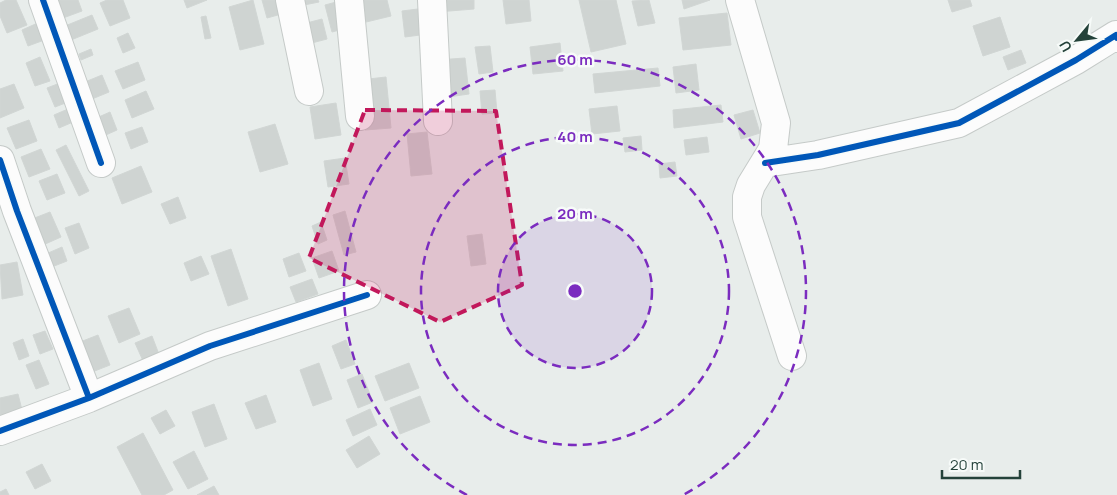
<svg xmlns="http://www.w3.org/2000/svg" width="1117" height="495" font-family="Manrope,sans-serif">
  <rect width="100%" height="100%" fill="#e8edeb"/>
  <path fill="#cfd4d2" stroke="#d1d6d4" d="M6,0H16L27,25L7,33L0,16V3Z
    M56,0H78L82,11L63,18Z
    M107,0H123L130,18L110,26L100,3Z
    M184,0H207L187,8Z
    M253,0L264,44L240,50L229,7Z
    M262,0H282L285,13L267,18Z
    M297,0H318L319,2L299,6Z
    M355,0H387L391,16L362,23Z
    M436,0H474V9L437,12Z
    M503,0H529L531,21L506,24Z
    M579,0H616L626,44L591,52Z
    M649,0L655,23L638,26L632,1Z
    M682,0H710L684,9Z
    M948,0H970L972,6L952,12Z
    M340,1L347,28L332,32L325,5Z
    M418,9L420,35L405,37L402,11Z
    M727,13L731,45L683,50L679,18Z
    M92,15L98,29L71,40L65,26Z
    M206,16L211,38L205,39L201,17Z
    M1000,17L1010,47L983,56L973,26Z
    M322,19L327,39L304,45L299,25Z
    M40,22L47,39L28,46L22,30Z
    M128,33L135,48L123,53L117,38Z
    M560,43L563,71L533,74L530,47Z
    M490,46L493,72L479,74L475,47Z
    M91,49L93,55L81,60L79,54Z
    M1021,50L1026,63L1008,70L1003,57Z
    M40,57L50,81L35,86L26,63Z
    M465,58L469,94L441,98L437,60Z
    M138,62L145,80L123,89L115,71Z
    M696,64L699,90L676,93L673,67Z
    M658,68L660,86L595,93L593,74Z
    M102,75L109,92L92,99L85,82Z
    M386,77L391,128L365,130L360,80Z
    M60,83L68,102L55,107L47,88Z
    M14,84L24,108L0,118V89Z
    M495,90L497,113L482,114L480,91Z
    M146,91L154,109L132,118L125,100Z
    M336,103L341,135L315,139L310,107Z
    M721,105L723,122L674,128L673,110Z
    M617,106L620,131L592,134L589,109Z
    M68,109L73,122L59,128L54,115Z
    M753,110L760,133L741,139L734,115Z
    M110,112L117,130L99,138L92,120Z
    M29,120L37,141L16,149L7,128Z
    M275,124L288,164L260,172L248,132Z
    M142,127L148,142L131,149L125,133Z
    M427,132L432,174L411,176L407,134Z
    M641,136L642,150L625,152L623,138Z
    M707,137L709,152L686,155L684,140Z
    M66,145L89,191L79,196L56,150Z
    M41,149L50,169L29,177L21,157Z
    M345,158L349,184L328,187L324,161Z
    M675,162L677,176L660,178L659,164Z
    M141,166L152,192L122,204L112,178Z
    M57,174L65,193L47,200L39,181Z
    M178,197L186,218L170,224L161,204Z
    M345,211L356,252L344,255L333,215Z
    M50,212L61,237L43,245L32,219Z
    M321,222L327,240L318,244L312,226Z
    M79,223L89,248L75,254L65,228Z
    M482,234L486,264L471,266L467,236Z
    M62,247L67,261L44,270L39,257Z
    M231,249L248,299L228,306L211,256Z
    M332,251L339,271L319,278L312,258Z
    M299,253L306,271L289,277L283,259Z
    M201,256L209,274L191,281L184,263Z
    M17,262L23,295L2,299L0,265Z
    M312,279L318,294L296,302L290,287Z
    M129,308L140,334L119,343L108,316Z
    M45,331L53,349L40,354L33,335Z
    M98,335L110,365L87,374L75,344Z
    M152,336L160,357L144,363L135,343Z
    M23,339L29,356L19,360L13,343Z
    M346,340L355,364L341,369L332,346Z
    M39,360L49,384L36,389L26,365Z
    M319,363L332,399L313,406L300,370Z
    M409,363L419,388L385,401L375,376Z
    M362,374L373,402L358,408L347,380Z
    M18,394L22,410L0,415V398Z
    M266,395L276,422L256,429L245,403Z
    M420,396L430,422L400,434L390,408Z
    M214,404L227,439L205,447L192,412Z
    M370,409L377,425L353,436L346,420Z
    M166,410L175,426L160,434L151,418Z
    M143,433L173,490L164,495H142L117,447Z
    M369,436L380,454L357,468L346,450Z
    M194,451L208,479L188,489L173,462Z
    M42,464L51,481L35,489L26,472Z
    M214,486L219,495H197Z
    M6,489L9,495H0V492Z"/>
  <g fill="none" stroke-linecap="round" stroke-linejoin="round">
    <defs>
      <path id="street" d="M43,0L101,163
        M290,0L309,91
        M349,0L360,116
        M432,0L438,121
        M740,0L776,123L773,149L751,185L747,197V217L792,356
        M0,160L17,211L89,398
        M765,163L818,155L959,123L1076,60L1116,35L1117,38
        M0,431L89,398L210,346L367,295"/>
    </defs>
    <use href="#street" stroke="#c5cac8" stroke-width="30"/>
    <use href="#street" stroke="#fcfcfc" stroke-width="28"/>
    <defs>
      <path id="cycleway" d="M43,0L101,163
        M0,160L17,211L89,398
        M765,163L818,155L959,123L1076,60L1116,35L1117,38
        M0,431L89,398L210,346L367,295"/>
    </defs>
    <use href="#cycleway" stroke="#f7fbf9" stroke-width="9"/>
    <use href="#cycleway" stroke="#0057b8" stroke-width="6"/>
  </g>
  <path fill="#c2185b" fill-opacity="0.2" stroke="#c2185b" stroke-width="4" stroke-dasharray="10 6" stroke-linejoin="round" d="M365,110L496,111L522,285L440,322L309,258Z"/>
  <circle cx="575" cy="291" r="77" fill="#7b2cbf" fill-opacity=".12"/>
  <g fill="none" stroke="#7b2cbf" stroke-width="2.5" stroke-dasharray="9 6">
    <circle cx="575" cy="291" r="77"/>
    <circle cx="575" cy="291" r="154"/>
    <path d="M467 495A231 231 0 1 1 683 495"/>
  </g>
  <circle cx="575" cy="291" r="8" fill="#7b2cbf" stroke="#f7fbf9" stroke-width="2.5"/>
  <g font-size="15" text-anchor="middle" font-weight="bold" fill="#7b2cbf" stroke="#f7fbf9" stroke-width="5" stroke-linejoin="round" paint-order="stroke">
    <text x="575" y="65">60 m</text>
    <text x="575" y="142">40 m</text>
    <text x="575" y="219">20 m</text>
  </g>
  <g transform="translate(1077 40) rotate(241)" stroke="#f7fbf9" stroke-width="4" paint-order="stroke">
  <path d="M0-4L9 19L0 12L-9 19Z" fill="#24423a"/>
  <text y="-8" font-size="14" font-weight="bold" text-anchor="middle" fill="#24423a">U</text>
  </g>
  <path d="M942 470v8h78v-8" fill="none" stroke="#24423a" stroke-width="2.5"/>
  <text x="950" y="470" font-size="15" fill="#24423a" stroke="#f7fbf9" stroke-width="4" paint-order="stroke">20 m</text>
</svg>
